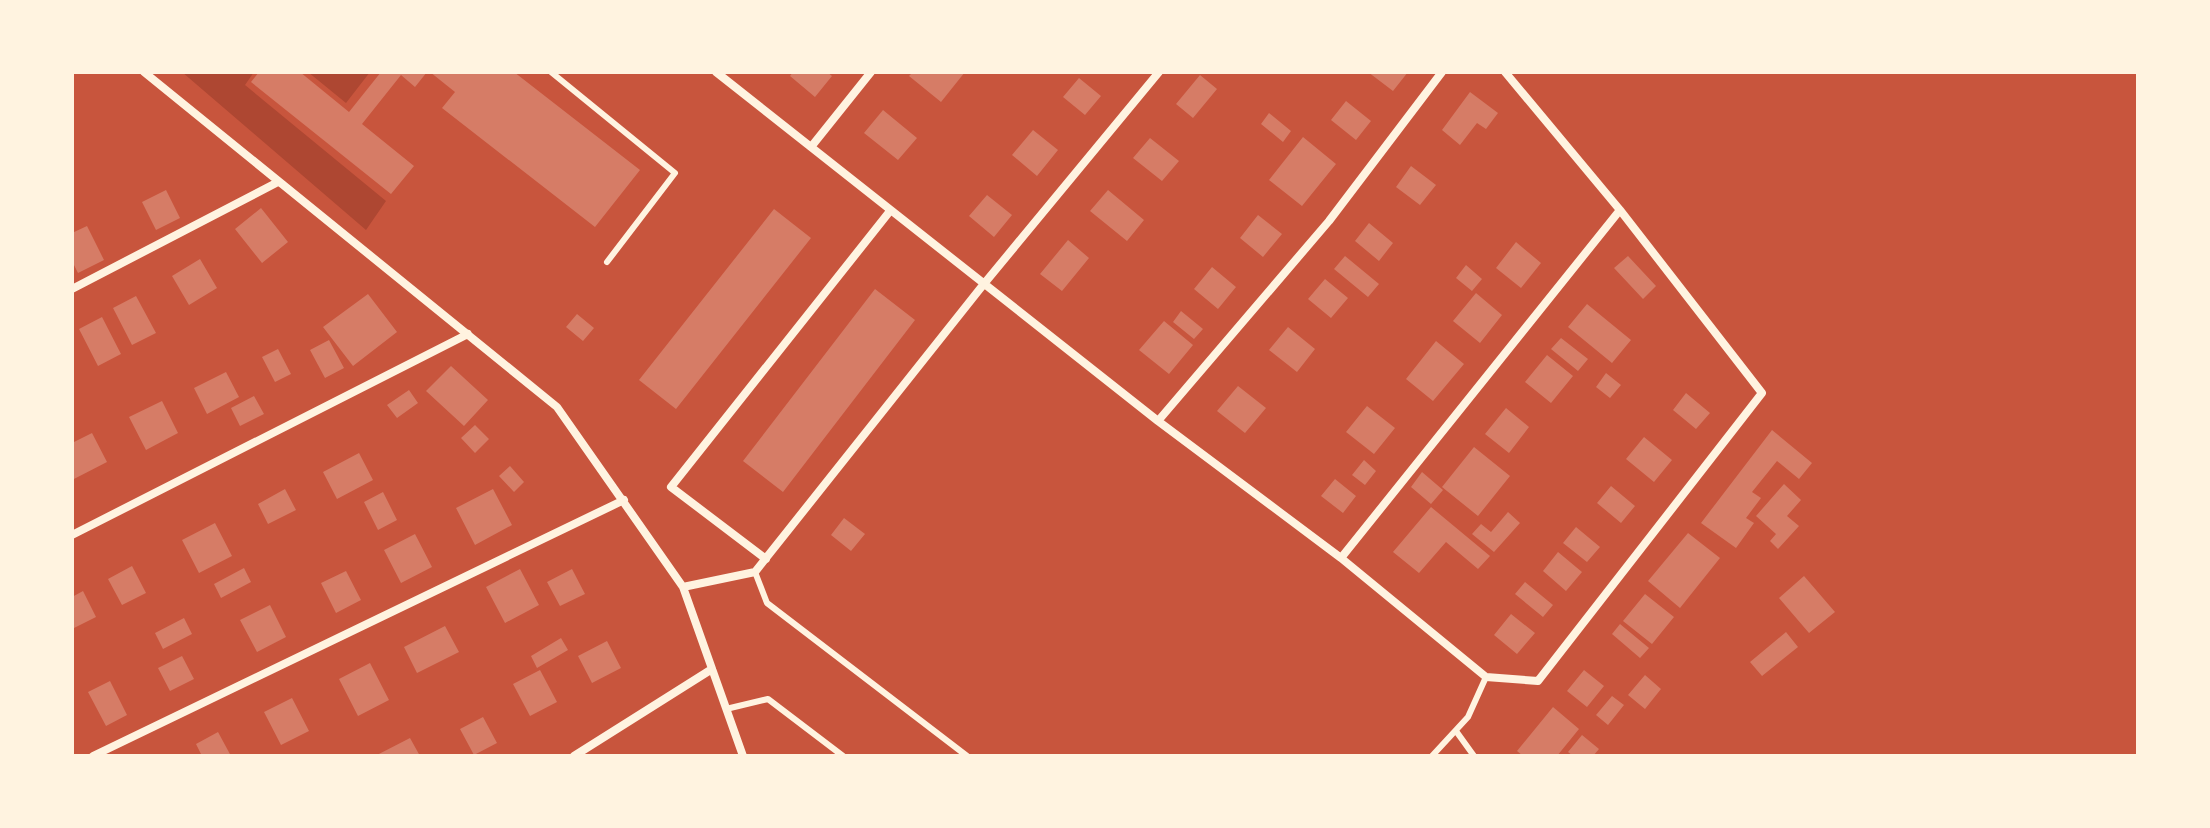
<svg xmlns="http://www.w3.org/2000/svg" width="2210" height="828" font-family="'Roboto Condensed',sans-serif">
  <rect width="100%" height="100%" fill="#c8553d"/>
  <path fill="#ae4732" d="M182,72H254L245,85L386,201L366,230Z
    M308,72H370L346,103Z"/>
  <path fill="#d67c66" d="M259,72H300L349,112L381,72H427L415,87L401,75L362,124L414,166L391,194L251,82Z
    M430,72H514L640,170L595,227L442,108L455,92Z
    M793,72H827L832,76L815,97L790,76Z
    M913,72H965L941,102L909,76Z
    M1368,72H1408L1393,91Z
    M1200,75L1217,89L1193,118L1176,104Z
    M1079,78L1101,96L1085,115L1063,97Z
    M1470,92L1498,113L1486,129L1477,123L1460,145L1442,130Z
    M1346,101L1371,121L1356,140L1331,120Z
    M883,110L917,138L898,160L864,133Z
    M1269,113L1291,131L1283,142L1261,124Z
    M1033,130L1058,150L1037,176L1012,155Z
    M1303,137L1336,164L1302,206L1269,180Z
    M1150,138L1179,161L1162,181L1133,158Z
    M1411,166L1436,185L1420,205L1396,187Z
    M166,190L180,218L156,230L142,202Z
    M1108,190L1144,220L1127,241L1090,211Z
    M987,195L1012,215L994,237L969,216Z
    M261,208L288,242L262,263L235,229Z
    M774,209L811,238L676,409L639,380Z
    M1258,215L1282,234L1263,257L1240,238Z
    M1369,223L1393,243L1379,261L1355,241Z
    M87,226L104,260L78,273L72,261V233Z
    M1068,240L1089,258L1062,291L1040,274Z
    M1516,242L1541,263L1521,288L1496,268Z
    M1345,256L1379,284L1368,297L1334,269Z
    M1628,256L1656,286L1643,299L1614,268Z
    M200,259L217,288L189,305L172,276Z
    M1466,265L1482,279L1472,291L1456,278Z
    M1212,267L1236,287L1218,309L1194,289Z
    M1325,279L1348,298L1331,318L1308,299Z
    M875,289L915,320L783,492L743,461Z
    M1476,293L1502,315L1480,343L1453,321Z
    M368,294L397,332L353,366L323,327Z
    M136,296L156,333L132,345L113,308Z
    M1587,304L1631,340L1612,363L1568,327Z
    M1181,311L1203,329L1194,339L1173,322Z
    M577,314L594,328L583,341L566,327Z
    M102,317L121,354L98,366L79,329Z
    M1164,321L1193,345L1169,374L1139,350Z
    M1288,327L1315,349L1297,372L1269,350Z
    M1561,338L1588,359L1578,371L1551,349Z
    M329,340L344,368L325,378L310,350Z
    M1436,341L1464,364L1433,401L1406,379Z
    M278,349L291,374L275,382L262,357Z
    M1547,355L1573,376L1551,403L1525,382Z
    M451,366L488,400L464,426L426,391Z
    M226,372L239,397L207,414L194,388Z
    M1606,373L1621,385L1610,398L1596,387Z
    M1238,386L1266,408L1245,433L1217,411Z
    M409,390L418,403L397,418L387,405Z
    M1686,393L1710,413L1696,429L1673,410Z
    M254,396L264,414L240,426L231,408Z
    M162,401L178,433L146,450L129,417Z
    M1367,406L1395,428L1374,454L1346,432Z
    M1506,408L1529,427L1509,453L1485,434Z
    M475,425L489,439L475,453L461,438Z
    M1772,430L1812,463L1799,479L1777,461L1752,492L1761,498L1746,518L1754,523L1736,548L1701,523Z
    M92,433L107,462L72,480V443Z
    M1644,437L1672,460L1654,482L1626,459Z
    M1474,447L1510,476L1478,516L1442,487Z
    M359,453L373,480L337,499L323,472Z
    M1364,460L1376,471L1365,485L1352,475Z
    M510,466L524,482L514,492L499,476Z
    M1422,472L1443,490L1431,504L1411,487Z
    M1335,479L1356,496L1343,513L1321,496Z
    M1784,484L1801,500L1787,516L1799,526L1778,549L1770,541L1776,534L1756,516Z
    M1611,486L1635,506L1621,523L1597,503Z
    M285,489L296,510L268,524L258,504Z
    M493,489L512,525L475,545L456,508Z
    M383,492L397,520L378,530L364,502Z
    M1431,507L1490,556L1478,569L1446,542L1419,573L1393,552Z
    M1508,512L1520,523L1494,552L1472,534L1481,524L1491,532Z
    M844,518L865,534L851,551L831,535Z
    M215,523L232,556L199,573L182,540Z
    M1576,527L1600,547L1587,562L1563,543Z
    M1688,533L1720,558L1680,608L1648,581Z
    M415,534L432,567L401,583L384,550Z
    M1558,552L1582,572L1566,591L1543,571Z
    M132,566L146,593L122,605L108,579Z
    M244,568L251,582L221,598L214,584Z
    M520,569L539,605L505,623L486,587Z
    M572,569L585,594L560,606L547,582Z
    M346,571L361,600L336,613L321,583Z
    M1804,576L1835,612L1809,633L1779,598Z
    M1525,582L1553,605L1543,617L1515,594Z
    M83,591L96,617L72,629V597Z
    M1645,594L1674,617L1652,644L1623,621Z
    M270,605L286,637L257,652L240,620Z
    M1511,614L1535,633L1517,654L1494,635Z
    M184,618L192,634L163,649L155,633Z
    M1620,624L1649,648L1640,658L1612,634Z
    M445,626L459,652L417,673L404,647Z
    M1786,632L1798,647L1762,676L1750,662Z
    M561,638L568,650L537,668L531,656Z
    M607,641L621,668L592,683L578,656Z
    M182,656L194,679L170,691L158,668Z
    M370,663L389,700L358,716L339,679Z
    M540,670L557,702L530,716L513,684Z
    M1584,670L1604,686L1587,707L1567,691Z
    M1645,675L1661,689L1645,709L1628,695Z
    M110,681L127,715L106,726L88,692Z
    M1612,696L1624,705L1608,725L1596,715Z
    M292,698L309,731L281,745L264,712Z
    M1553,707L1579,729L1557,756H1523L1517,751Z
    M483,717L497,743L474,755L460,729Z
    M218,732L231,756H202L196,744Z
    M1582,735L1599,749L1593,756H1573L1568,752Z
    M410,738L420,756H375Z"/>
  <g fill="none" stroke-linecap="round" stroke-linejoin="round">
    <path stroke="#fff3e0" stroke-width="6" d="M551,72L675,173L607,262
      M755,572L767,603L967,756
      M726,709L768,699L843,756
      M1456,731L1474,756
      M1432,756L1468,717L1486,677"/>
    <path stroke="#fff3e0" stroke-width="8" d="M144,72L557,407L683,587L743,756
      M716,72L1158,421L1341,558L1486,677L1538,681L1762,393L1620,210L1505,72
      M811,147L871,72
      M72,289L278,182
      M1158,421L1329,221L1442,72
      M72,535L468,334
      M1341,558L1620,210
      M766,559L671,487L890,211
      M683,587L755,572L983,285L1159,72
      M93,756L624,500
      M574,756L712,669"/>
  </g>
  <rect width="2210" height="828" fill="none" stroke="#fff3e0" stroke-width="148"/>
</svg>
